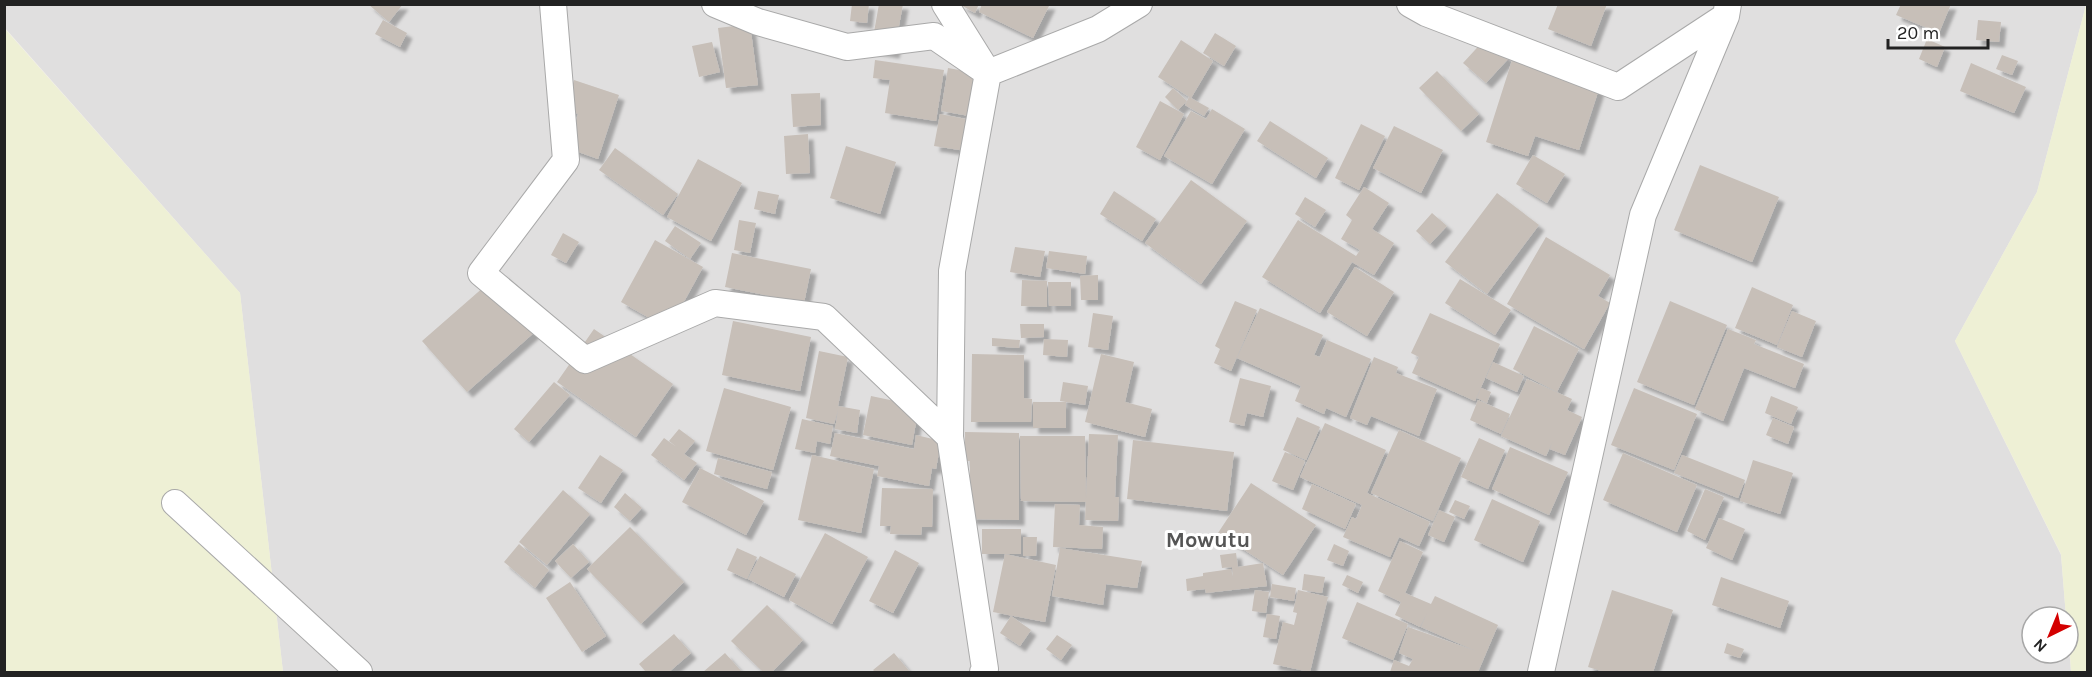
<svg xmlns="http://www.w3.org/2000/svg" width="2092" height="677" font-family="Karla,sans-serif">
  <defs>
    <filter id="shadow"><feDropShadow dx="5.5" dy="5.5" stdDeviation="1.5" flood-color="#0004"/></filter>
  </defs>
  <rect width="100%" height="100%" fill="#f2efe9"/>
  <path fill="#e0dfdf" d="M4,5H2086L2037,192L1955,341L2061,555L2066,617H2032V653H2068V635L2071,672H283L240,293L5,28Z"/>
  <path fill="#eef0d5" d="M2086,5H2088V672H2071L2068,617H2066L2061,554L1955,341L2037,192Z
    M4,28L240,293L283,672H5Z"/>
  <path fill="#c7bfb8" filter="url(#shadow)" d="M368,4H403L389,22Z
    M852,4H869L867,23L850,21Z
    M879,4H903L894,53L871,49Z
    M959,4H979L975,13Z
    M982,4H1050L1033,38L979,12Z
    M1558,4H1607L1591,46L1548,29Z
    M1901,4H1951L1939,33L1896,15Z
    M383,20L407,33L400,47L375,34Z
    M1978,20L2001,22L1999,42L1976,40Z
    M750,24L758,85L726,88L718,28Z
    M1215,33L1236,46L1224,66L1203,53Z
    M1486,38L1509,58L1486,83L1463,63Z
    M1927,39L1945,47L1937,67L1919,59Z
    M1181,40L1213,61L1191,98L1158,77Z
    M712,42L720,72L699,77L692,46Z
    M1514,54L1601,83L1579,150L1535,136L1528,156L1486,142Z
    M2002,55L2018,61L2012,75L1996,69Z
    M875,60L944,70L936,121L885,113L890,80L873,78Z
    M1971,63L2026,87L2014,113L1960,91Z
    M948,68L982,74L975,117L941,111Z
    M1437,71L1479,114L1461,131L1419,88Z
    M574,80L619,95L598,159L567,148L578,114L565,110Z
    M1173,88L1187,101L1178,110L1165,97Z
    M820,93L821,125L793,127L791,94Z
    M1189,97L1209,108L1204,116L1185,105Z
    M1160,101L1184,114L1160,160L1136,147Z
    M1212,109L1245,129L1212,184L1164,156L1191,111L1206,119Z
    M940,114L971,120L966,151L934,146Z
    M1270,121L1328,158L1316,178L1257,141Z
    M1361,124L1385,136L1359,190L1335,178Z
    M1394,126L1443,150L1421,193L1373,168Z
    M808,134L810,173L786,174L784,136Z
    M846,146L896,162L880,214L830,198Z
    M615,148L678,194L663,215L599,170Z
    M1533,155L1565,174L1547,203L1516,184Z
    M698,159L742,183L711,241L667,217Z
    M1700,165L1779,197L1752,262L1674,230Z
    M1191,180L1247,221L1201,284L1145,243Z
    M1364,187L1389,203L1372,229L1394,243L1374,275L1352,262L1320,313L1262,277L1298,220L1356,256L1360,250L1341,239L1352,220L1346,215Z
    M758,191L779,195L775,214L754,209Z
    M1114,191L1156,219L1142,241L1100,214Z
    M1497,193L1539,225L1487,294L1445,262Z
    M1305,197L1326,210L1315,227L1295,214Z
    M1432,213L1447,226L1430,244L1416,231Z
    M739,220L756,223L750,253L734,250Z
    M675,226L701,243L690,259L665,241Z
    M563,233L579,242L566,263L551,255Z
    M1546,237L1610,275L1598,296L1610,303L1584,349L1507,304Z
    M655,240L703,267L669,329L621,302Z
    M1015,247L1045,251L1040,277L1010,272Z
    M1049,251L1087,256L1085,274L1046,268Z
    M732,253L811,269L804,303L725,287Z
    M1355,267L1394,292L1367,336L1327,312Z
    M501,272L545,323L467,392L422,341Z
    M1098,275V300H1081L1080,276Z
    M1460,279L1511,310L1495,335L1445,303Z
    M1022,280L1047,281V307L1021,306Z
    M1048,282H1071V306H1049Z
    M1752,287L1793,305L1777,345L1735,328Z
    M1235,301L1257,310L1231,371L1214,363L1220,349L1215,346Z
    M1670,301L1727,325L1694,405L1637,382Z
    M1260,308L1323,335L1314,355L1320,357L1327,340L1371,359L1346,417L1326,408L1324,414L1295,401L1301,386L1237,358Z
    M1792,311L1816,321L1802,357L1777,347Z
    M1093,313L1113,316L1108,350L1088,347Z
    M1430,313L1500,344L1475,401L1412,373L1419,357L1411,353Z
    M733,321L811,337L800,391L722,375Z
    M1020,324H1044V337L1021,338Z
    M1534,326L1579,349L1557,392L1513,369Z
    M594,329L673,384L636,437L557,382Z
    M1728,329L1756,340L1754,344L1804,364L1795,388L1744,368L1723,421L1695,409Z
    M992,338L1020,340L1019,348L992,346Z
    M1044,339L1068,340L1067,357L1043,355Z
    M819,351L848,357L838,406L860,410L857,433L835,429L838,410L834,424L806,418Z
    M972,354L1024,355V398L1032,399L1031,422H971Z
    M1101,354L1134,362L1125,402L1152,409L1145,437L1085,422Z
    M1374,357L1398,367L1396,373L1437,389L1419,436L1371,416L1367,425L1350,418Z
    M1493,362L1524,376L1517,392L1486,378Z
    M1240,378L1271,386L1263,417L1247,413L1244,426L1229,422Z
    M1527,379L1572,399L1567,410L1582,417L1565,455L1550,449L1553,441L1546,456L1501,436Z
    M554,382L570,395L529,442L514,429Z
    M1063,382L1088,386L1085,405L1060,401Z
    M724,388L791,407L773,470L706,451Z
    M1481,388L1491,392L1487,403L1477,398Z
    M1634,388L1697,414L1674,470L1611,445Z
    M871,396L919,406L912,445L863,435Z
    M1771,396L1798,407L1791,424L1765,413Z
    M1478,400L1510,414L1501,434L1470,420Z
    M1033,402H1066V428H1033Z
    M1297,417L1320,427L1306,460L1283,450Z
    M1773,418L1794,427L1788,444L1766,435Z
    M802,419L833,426L830,444L817,441L815,453L795,449Z
    M1325,423L1386,450L1367,493L1430,522L1419,546L1399,537L1390,557L1343,537L1352,517L1356,519L1362,505L1300,477Z
    M679,429L695,441L684,454L697,463L684,480L651,455L664,438L678,448L669,441Z
    M1399,430L1461,458L1433,521L1371,493Z
    M965,432L1019,433V520L970,519V461H965Z
    M835,433L914,449L916,435L941,441L936,469L932,468L929,486L877,476L879,466L830,456Z
    M1089,434L1118,435L1115,497H1119L1118,521L1085,520Z
    M1020,436H1085L1086,502L1021,501Z
    M1479,438L1505,450L1488,489L1461,477Z
    M1133,440L1234,452L1227,511L1127,499Z
    M1510,447L1568,472L1549,515L1492,489Z
    M1285,452L1305,461L1293,490L1272,481Z
    M1623,453L1697,485L1677,532L1603,500Z
    M600,455L623,470L601,503L578,488Z
    M812,455L874,469L861,533L798,520Z
    M1682,455L1745,480L1738,498L1674,473Z
    M718,458L772,472L767,489L714,474Z
    M1753,460L1793,473L1780,514L1740,501Z
    M700,468L764,501L746,535L682,502Z
    M1251,483L1316,525L1283,575L1218,533Z
    M1312,484L1356,504L1345,529L1302,509Z
    M882,488L933,489L932,527H922L921,535L890,534L891,526H880Z
    M1705,489L1724,497L1705,540L1687,531Z
    M563,490L590,514L547,565L519,542Z
    M625,493L642,508L630,521L614,507Z
    M1492,499L1540,521L1523,562L1474,540Z
    M1455,500L1470,506L1464,519L1449,512Z
    M1055,504L1080,505L1079,525L1103,527L1102,549L1053,547Z
    M1439,510L1455,517L1444,542L1428,535Z
    M1719,518L1745,529L1732,560L1706,548Z
    M630,527L684,582L641,624L587,569Z
    M982,529H1021V554H982Z
    M825,533L868,557L832,624L789,600Z
    M1023,537H1037L1036,556H1023Z
    M1400,541L1423,552L1405,593L1431,604L1435,596L1498,625L1478,672H1390L1394,660L1409,666L1413,659L1399,653L1408,627L1476,651L1421,627L1427,613L1420,627L1395,615L1401,602L1378,591Z
    M519,544L549,570L535,588L504,562Z
    M573,544L589,562L571,578L555,561Z
    M1334,544L1349,551L1343,566L1327,560Z
    M737,548L757,557L747,579L727,570Z
    M1060,548L1142,561L1137,588L1106,584L1103,605L1052,596Z
    M895,550L919,563L893,613L869,601Z
    M1236,553L1238,567L1263,563L1267,586L1206,593L1205,589L1187,591L1186,579L1203,576V573L1231,569L1233,577L1232,567L1222,568L1220,555Z
    M1005,554L1056,565L1045,622L993,612Z
    M760,556L796,574L784,597L748,579Z
    M1304,574L1325,577L1322,593L1302,590Z
    M1347,575L1363,582L1358,593L1342,585Z
    M1721,577L1789,601L1780,628L1712,605Z
    M570,582L606,636L582,652L546,598Z
    M1272,584L1296,588L1294,601L1270,597Z
    M1255,590L1269,592L1266,613L1252,611Z
    M1298,590L1328,597L1310,672L1273,664L1283,622L1294,625L1297,613L1293,612Z
    M1612,590L1673,610L1653,672H1605L1588,667Z
    M1357,602L1408,624L1393,660L1342,638Z
    M767,605L803,640L772,672H763L731,641Z
    M1267,614L1280,616L1276,639L1263,637Z
    M1011,616L1031,630L1020,646L1000,633Z
    M674,634L691,653L669,672H646L639,664Z
    M1057,635L1072,645L1061,660L1046,649Z
    M1727,643L1744,649L1740,658L1724,653Z
    M725,653L742,672H703Z
    M894,653L910,672H875L873,670Z"/>
  <g fill="none" stroke-linecap="round" stroke-linejoin="round">
    <defs>
      <path id="street" d="M553,4L566,160L481,273L585,360L715,303L824,317L950,437
        M715,4L758,22L847,47L934,36L988,73L945,4
        M1410,4L1426,13L1618,87L1726,16
        M175,503L359,672
        M983,672L985,669L950,437L952,271L988,73L1098,29L1139,4
        M1541,672L1643,215L1726,16L1728,4"/>
    </defs>
    <use href="#street" stroke="#a9a9a9" stroke-width="28"/>
    <use href="#street" stroke="#fff" stroke-width="26"/>
  </g>
  <g text-anchor="middle" stroke-width="6" stroke-linejoin="round" paint-order="stroke">
    <g font-size="22" font-weight="bold" fill="#555" stroke="#fff">
      <text x="1208" y="547">Mowutu</text>
    </g>
  </g>
  <rect width="2092" height="677" fill="none" stroke="#222222" stroke-width="12"/>
  <g transform="translate(2050 635) rotate(223)"><circle r="28" fill="#ffffff" stroke="#a7a7a7" stroke-width="1.5"/>
  <path d="M0-4.5L10 22L0 15L-10 22Z" fill="#d40000"/>
  <text y="-9" font-size="16" font-weight="bold" text-anchor="middle" fill="#222222">N</text>
  </g>
  <path d="M1888 39v9h100v-9" fill="none" stroke="#222222" stroke-width="3"/>
  <text x="1897" y="39" font-size="18" fill="#222222" stroke="#ffffff" stroke-width="4.5" paint-order="stroke">20 m</text>
</svg>
